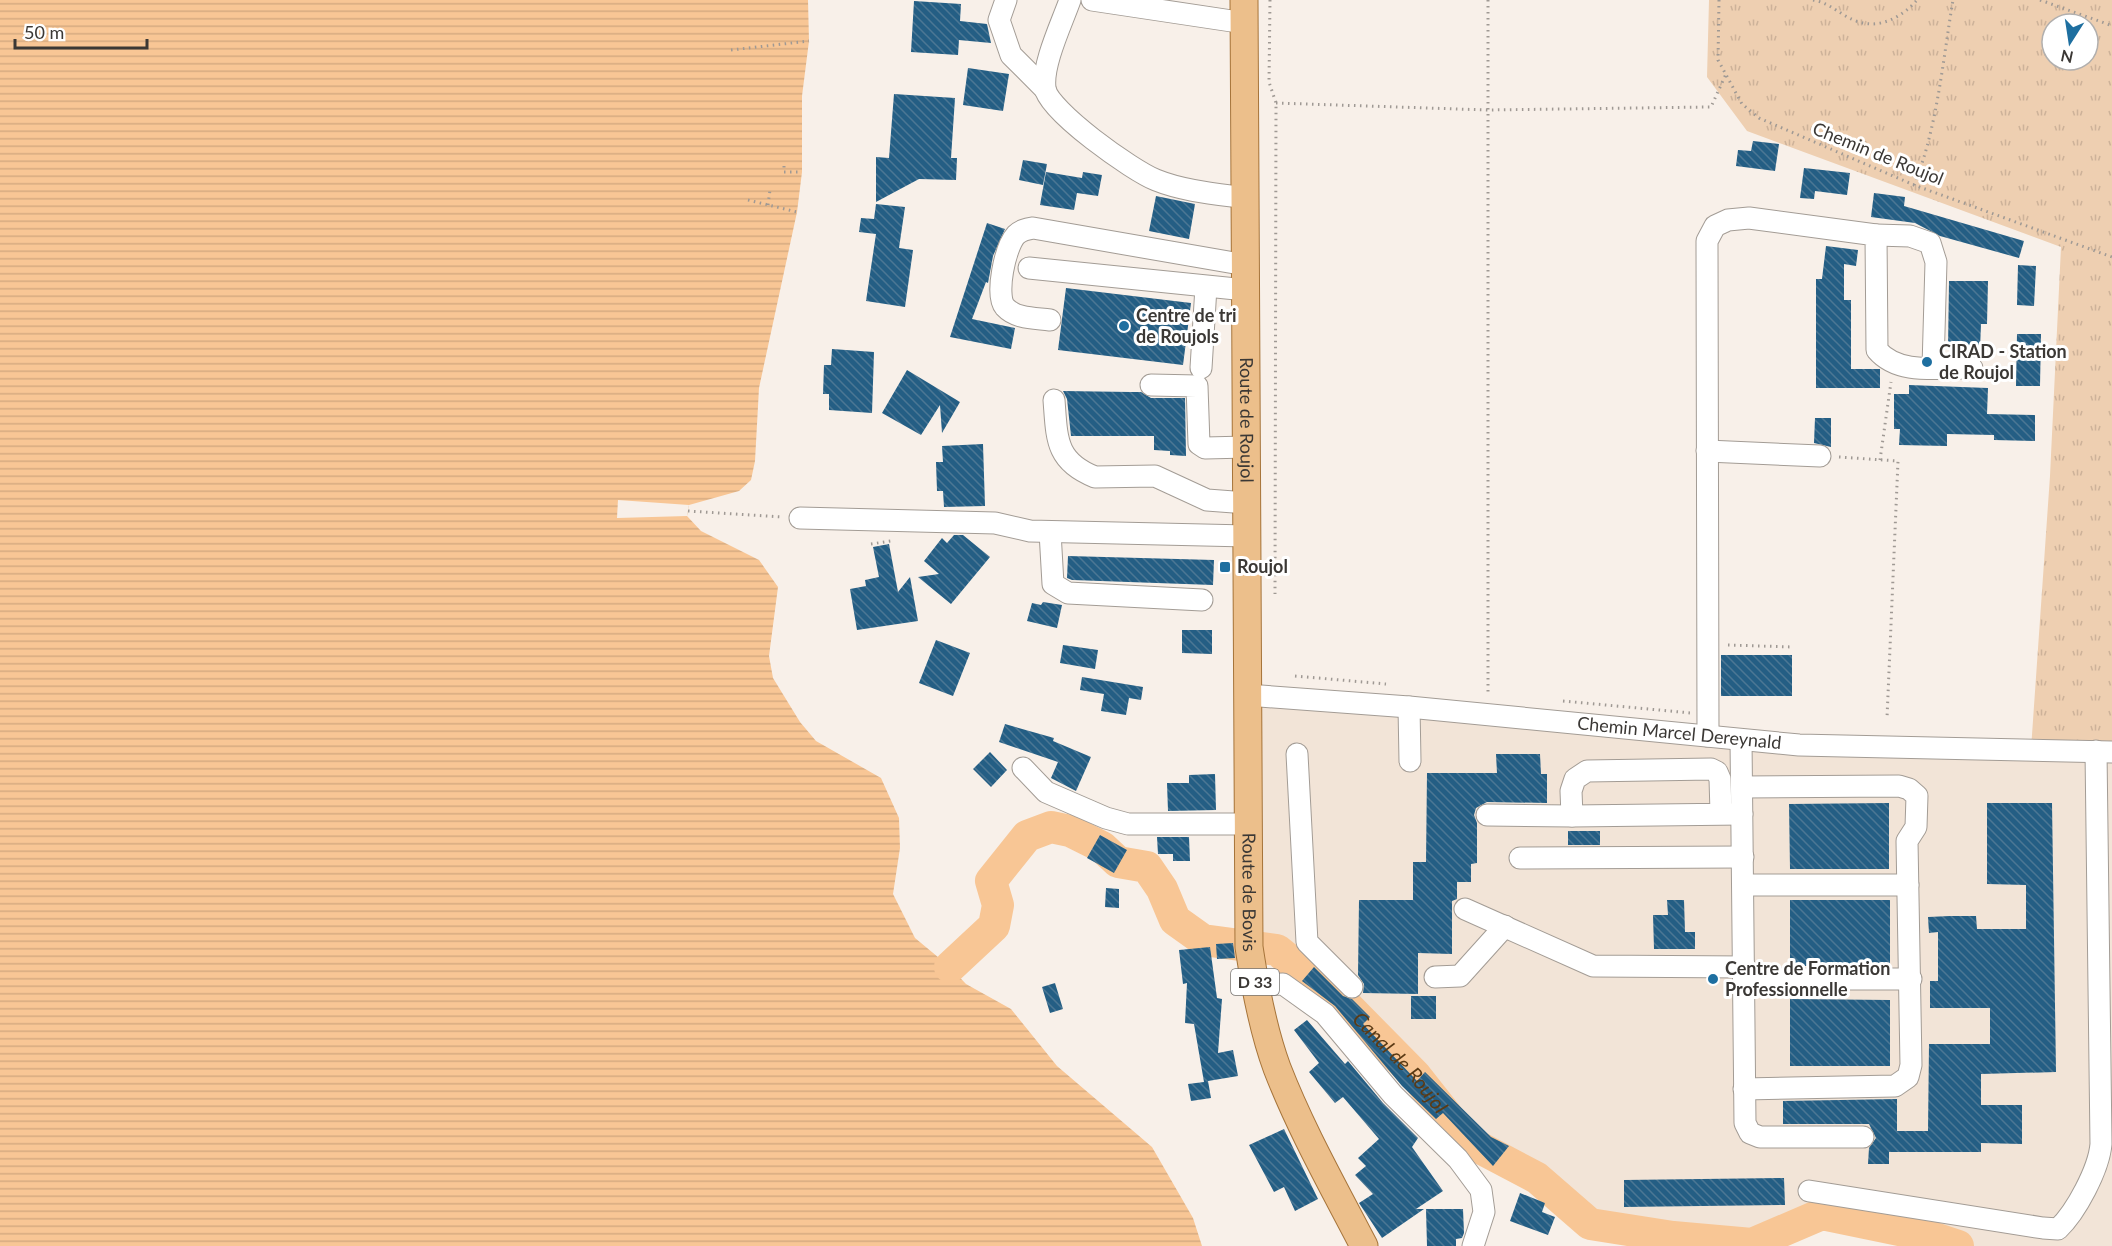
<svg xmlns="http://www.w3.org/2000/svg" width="2112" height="1246" font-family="Lato,sans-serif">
  <defs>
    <pattern id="grass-tufts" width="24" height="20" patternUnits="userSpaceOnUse" patternTransform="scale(1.5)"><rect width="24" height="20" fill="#eecfb1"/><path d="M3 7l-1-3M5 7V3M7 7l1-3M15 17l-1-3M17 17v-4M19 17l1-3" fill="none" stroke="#cdb299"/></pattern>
    <pattern id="water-rules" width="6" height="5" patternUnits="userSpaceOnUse" patternTransform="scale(1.5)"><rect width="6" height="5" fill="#f8c695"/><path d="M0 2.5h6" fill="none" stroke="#d6ab81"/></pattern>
    <pattern id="building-back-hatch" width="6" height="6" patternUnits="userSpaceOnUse" patternTransform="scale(1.5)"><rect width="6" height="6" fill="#245e84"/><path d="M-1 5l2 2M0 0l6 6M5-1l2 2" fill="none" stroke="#4c7794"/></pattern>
  </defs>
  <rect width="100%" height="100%" fill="#f8f0e9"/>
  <path fill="#f2e4d7" d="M1247,695L1708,736L2112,752V1246H1958L1927,1236L1822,1214L1752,1244L1673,1237L1590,1224L1537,1178L1467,1141L1415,1075L1349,1008L1278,950L1261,946Z"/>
  <path fill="url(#grass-tufts)" fill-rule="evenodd" d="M1709,0H2112V752L2031,749L2050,476L2061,247L1747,131L1707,77ZM2052,24H2088V60H2052Z"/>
  <path fill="url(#water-rules)" d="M0,0H808L809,41L802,96V172L797,212L759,388L755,461L751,480L739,491L689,505L687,516L701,531L759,560L778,587L769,656L773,678L800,722L816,741L881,778L899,818L900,848L893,894L915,938L950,967L966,984L1011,1009L1057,1066L1152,1147L1193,1218L1202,1246H0Z"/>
  <path fill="#f8f0e9" d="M618,500L689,505L687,516L617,518Z"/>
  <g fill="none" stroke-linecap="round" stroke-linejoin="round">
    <path stroke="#f8c695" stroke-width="32" id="s1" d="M950,967L994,926L998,905L991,881L1027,836L1051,827L1070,831L1102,847L1118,862L1147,867L1162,889L1175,920L1203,940L1277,950L1349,1008L1415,1075L1467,1141L1537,1178L1590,1224L1673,1237L1752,1244L1822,1214L1928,1236L1958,1246"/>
  </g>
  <path fill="url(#building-back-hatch)" d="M914,1L961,4L960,21L987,24L991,43L959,40L958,55L911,52Z
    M968,68L1009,74L1003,111L963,105Z
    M894,94L955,98L951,158H957L956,180L919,179L876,202V157L889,158Z
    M1753,141L1779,144L1775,171L1736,166L1738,150L1751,151Z
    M1023,160L1047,164L1043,185L1019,180Z
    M1804,168L1850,173L1847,195L1815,191L1814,199L1800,198Z
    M1046,172L1082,178L1083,172L1102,175L1098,196L1077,193L1074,210L1040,205Z
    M1874,193L1905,197L1904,206L2024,241L2019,258L1940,236L1915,223L1871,217Z
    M1156,196L1195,204L1189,239L1149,231Z
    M876,204L905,207L899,248L913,250L905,307L866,301L876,234L859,232L861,218L874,219Z
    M987,223L1005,229L993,256L988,283L986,282L972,319L1015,328L1011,349L950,337Z
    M1826,246L1858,250L1856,266L1844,264V300H1851V369H1880V388H1816V279H1822Z
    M2018,265L2036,266L2034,306L2017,305Z
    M1949,281H1988L1987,324H1981L1980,349L1948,348Z
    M1066,288L1191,303L1183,365L1058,350Z
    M2017,334H2041L2040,386H2016Z
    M832,349L874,352L872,413L829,410V394H823L824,365H831Z
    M907,370L960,402L942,433L940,405L921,435L882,413Z
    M1909,385L1988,388L1987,414L2035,415V441L1994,440V435L1947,434V446L1899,445L1900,429H1894V394H1909Z
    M1063,391L1131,392H1141L1151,398H1185L1186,456L1170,455V451L1154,450V436H1071L1067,399Z
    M1815,418H1831V447L1814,443Z
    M983,444L985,506L944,507L943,491H937L936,462H943L942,446Z
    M954,535H963L990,557L951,604L918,577L939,574L924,561L942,538L947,543Z
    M889,544L898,592L910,577L918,621L857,630L850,589L866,586L865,580L879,577L873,547Z
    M1068,556L1214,560L1213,585L1072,580L1067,578Z
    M1043,602L1062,605L1057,628L1027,621L1032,603L1041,605Z
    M1182,630H1212V654L1182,653Z
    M936,640L970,653L953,696L919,683Z
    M1063,645L1098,650L1095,669L1060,663Z
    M1721,655H1792V696H1721Z
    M1082,677L1143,687L1141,700L1129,698L1126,715L1101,711L1104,694L1080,690Z
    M1005,724L1054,738L1053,741L1091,757L1076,791L1051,778L1058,762L999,742Z
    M990,752L1007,770L991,787L973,769Z
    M1496,754H1540L1541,774H1547V803L1487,802L1476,808L1474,815L1477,823V863L1471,864V882H1457V899L1452,901V954L1418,953V994L1363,993L1364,984L1358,975L1359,900H1413V862H1426L1427,773H1497Z
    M1215,774L1216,810L1168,811L1167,783H1189V775Z
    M1889,803V869H1790L1789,804Z
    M1987,803H2052L2056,1072L1981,1074V1105H2022V1144L1981,1143V1152H1889V1164H1868L1869,1148L1876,1138L1869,1124H1783V1101L1897,1099V1131H1928L1929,1044H1990V1008H1930V981H1938V932L1929,933L1928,917L1950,916H1976L1977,929H2026V885L1987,884Z
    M1568,831H1600V845H1568Z
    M1100,835L1127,850L1114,873L1087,858Z
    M1157,837H1189L1190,861H1173V854H1158Z
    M1106,888L1119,889V908L1105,907Z
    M1667,900H1684L1685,932H1695V949H1654L1653,915H1668Z
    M1790,900H1890V966H1790Z
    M1233,943L1235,958L1217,959L1216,944Z
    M1210,947L1217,998L1222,999L1218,1053L1233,1050L1238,1076L1208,1081L1211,1098L1191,1101L1188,1084L1204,1082L1194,1024L1185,1023L1187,983L1183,984L1179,950Z
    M1314,967L1343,996L1352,999L1370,1017L1363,1024L1417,1081L1425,1072L1491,1137L1509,1146L1493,1166L1443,1113L1436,1119L1402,1086L1335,1006L1302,981Z
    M1055,983L1063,1009L1050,1013L1042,987Z
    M1411,996H1436V1019H1411Z
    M1790,999L1890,1000V1066H1790Z
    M1307,1020L1345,1064L1348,1061L1383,1103L1418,1138L1412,1147L1443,1191L1416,1209H1424L1382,1238L1359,1203L1373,1194L1355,1175L1366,1166L1358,1158L1379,1139L1343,1097L1335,1103L1309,1072L1319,1063L1294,1030Z
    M1284,1129L1318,1199L1295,1211L1284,1187L1274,1192L1249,1145Z
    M1784,1178L1785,1205L1624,1207V1180Z
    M1520,1193L1545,1203L1542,1212L1555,1217L1548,1235L1510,1221Z
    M1426,1209H1463L1464,1233L1462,1238L1456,1239V1246H1427Z"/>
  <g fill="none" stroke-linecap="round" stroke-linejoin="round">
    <defs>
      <g id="minor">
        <path d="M1006,0L999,20L1011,55L1045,89"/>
        <path d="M1070,0C1062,23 1042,64 1045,88C1048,111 1133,171 1156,180C1183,191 1217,194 1246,198"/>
        <path d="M1092,0L1245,23"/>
        <path d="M1876,235L1910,236L1930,243L1936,262L1933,367"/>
        <path d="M1029,268L1246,290"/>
        <path d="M1050,320C1035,318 1016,319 1005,307C995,295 1005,247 1016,235C1021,230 1026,229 1033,228L1246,265"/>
        <path d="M1201,368L1206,287"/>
        <path d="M1151,385L1197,386L1199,444L1205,448L1247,447"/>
        <path d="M1054,400C1057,438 1055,461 1095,477L1155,476L1207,500L1247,503"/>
        <path d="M1707,451L1820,456"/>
        <path d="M800,518L995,523L1030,531L1247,536"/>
        <path d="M1050,532L1053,584L1068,593L1202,600"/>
        <path id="s2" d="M1247,695L1409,707L1799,745L2112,752"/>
        <path d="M1409,707L1410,761"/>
        <path d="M1708,736L1707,241L1715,226L1728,220L1749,218L1876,235L1877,350C1899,376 1941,367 1972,368"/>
        <path d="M1741,740L1745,1123L1750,1133L1760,1137H1863"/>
        <path d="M1297,754L1307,942L1352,987"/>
        <path d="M1023,768L1046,792L1106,818L1128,824H1248"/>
        <path d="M1742,787L1899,786L1909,789L1917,796L1916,827L1907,841L1911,1065L1908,1077L1895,1086L1744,1089"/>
        <path d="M1721,813L1720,779L1717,772L1711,769L1587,771L1575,779L1571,791L1572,816L1742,814"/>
        <path d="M1487,815L1572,816"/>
        <path d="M1520,858L1743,857"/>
        <path d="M1743,885H1908"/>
        <path d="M1465,909L1593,966L1745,967"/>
        <path d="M1435,977L1460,976L1505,926"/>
        <path d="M1745,979H1911"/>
        <path d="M1255,985L1283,984L1325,1014L1393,1095L1458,1159L1481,1190L1484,1212L1473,1246"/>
        <path d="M1809,1191L2043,1228L2058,1229C2076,1212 2099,1169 2101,1144L2096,751"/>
      </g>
      <g id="major">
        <path id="s3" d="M1244,0L1249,947C1255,987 1263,1030 1277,1068C1301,1130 1334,1188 1364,1246"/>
      </g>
    </defs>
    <use href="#minor" stroke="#a39c95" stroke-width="23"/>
    <use href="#major" stroke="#a6743a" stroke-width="29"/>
    <path stroke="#9f9994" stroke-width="3" stroke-dasharray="1.5 4.5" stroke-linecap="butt" d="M1270,0L1269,82L1276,103L1275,594
      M1488,0V694
      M1719,0L1718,60L1742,104L1759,118L1914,185L2112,257
      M1813,0C1831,3 1842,17 1859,22C1881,29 1903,16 1917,0
      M2040,0L2110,25
      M731,50L809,41
      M1276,103L1488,110L1711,107L1726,74
      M784,166V172H802
      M1914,185C1937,130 1943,59 1953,0
      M748,200L797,212
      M768,205L770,190
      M1839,457L1898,461L1887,718
      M1880,460L1891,382
      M688,511L782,517
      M871,544L891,541
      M1728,645L1792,647
      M1295,676L1386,684
      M1563,701L1691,713"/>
    <use href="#minor" stroke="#fff" stroke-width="21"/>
    <use href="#major" stroke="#ecbf8b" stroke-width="27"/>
  </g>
  <g fill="#1e6fa0" stroke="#fff" stroke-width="2">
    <circle cx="1124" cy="326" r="6"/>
    <circle cx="1927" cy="362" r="6"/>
    <rect x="1219" y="561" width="12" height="12" rx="3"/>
    <circle cx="1713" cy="979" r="6"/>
  </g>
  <g text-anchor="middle" stroke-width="6" stroke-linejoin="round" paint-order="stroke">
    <rect fill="#fff" stroke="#767472" stroke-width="1.5" x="1231" y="969" width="48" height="26" rx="4.5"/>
    <g font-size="16" font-weight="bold" fill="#3b3835">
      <text x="1255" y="988">D 33</text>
    </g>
    <g font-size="18" fill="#3b3835" stroke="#fff">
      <text transform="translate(1878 154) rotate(22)" y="6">Chemin de Roujol</text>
      <text dy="6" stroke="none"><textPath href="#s3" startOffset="420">Route de Roujol</textPath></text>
      <text dy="6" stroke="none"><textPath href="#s2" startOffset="434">Chemin Marcel Dereynald</textPath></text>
      <text dy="6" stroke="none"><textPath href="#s3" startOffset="892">Route de Bovis</textPath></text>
    </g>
    <g font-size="18" font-weight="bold" fill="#3b3835" stroke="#fff" text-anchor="start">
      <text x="1136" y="322">Centre de tri<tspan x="1136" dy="21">de Roujols</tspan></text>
      <text x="1939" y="358">CIRAD - Station<tspan x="1939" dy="21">de Roujol</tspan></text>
      <text x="1237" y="573">Roujol</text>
      <text x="1725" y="975">Centre de Formation<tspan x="1725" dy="21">Professionnelle</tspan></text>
    </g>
    <g font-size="20" font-style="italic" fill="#5b3a14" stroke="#fff">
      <text dy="7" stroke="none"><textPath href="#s1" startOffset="633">Canal de Roujol</textPath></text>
    </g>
  </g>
  <g transform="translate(2070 42) rotate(192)"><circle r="28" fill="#ffffff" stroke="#b1afae" stroke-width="1.5"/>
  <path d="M0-4.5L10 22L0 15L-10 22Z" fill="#1e6fa0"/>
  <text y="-9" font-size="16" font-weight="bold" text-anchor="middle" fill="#3b3835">N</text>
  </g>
  <path d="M15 39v9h132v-9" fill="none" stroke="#3b3835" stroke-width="3"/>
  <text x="24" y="39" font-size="18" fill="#3b3835" stroke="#ffffff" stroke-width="4.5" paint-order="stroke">50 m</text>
</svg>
